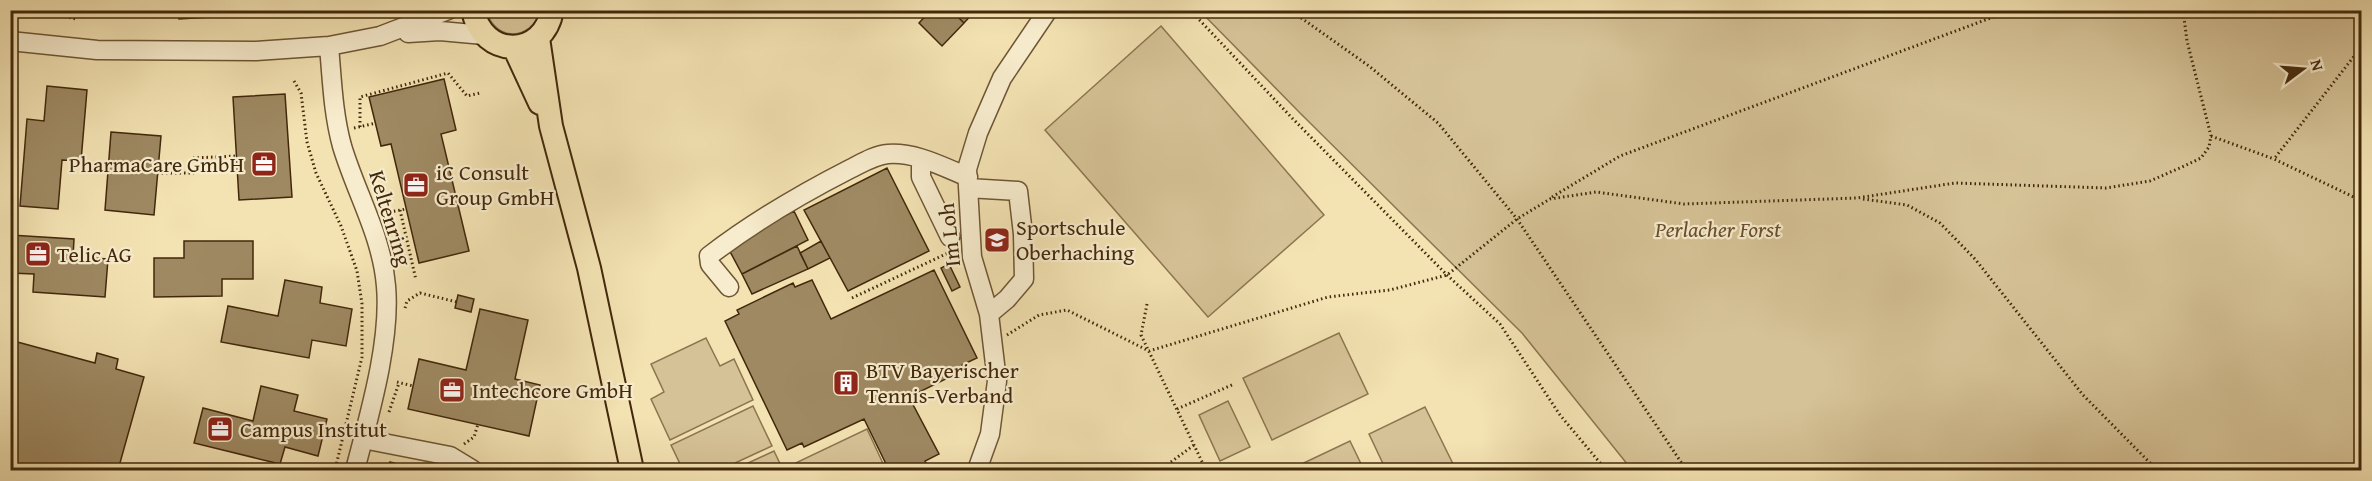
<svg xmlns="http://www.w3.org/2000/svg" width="2372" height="481" font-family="'Gentium Book Plus',serif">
  <rect width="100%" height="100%" fill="#f3e2b2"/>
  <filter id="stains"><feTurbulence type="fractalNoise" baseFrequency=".00333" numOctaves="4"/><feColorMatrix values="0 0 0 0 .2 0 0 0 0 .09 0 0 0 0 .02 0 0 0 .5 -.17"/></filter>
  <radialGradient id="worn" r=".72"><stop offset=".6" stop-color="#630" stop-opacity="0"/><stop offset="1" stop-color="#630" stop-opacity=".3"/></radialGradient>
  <path fill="#d5c296" stroke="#8c7550" stroke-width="1.5" d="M486,11H541C530,41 496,42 486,11Z
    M1200,11H2361V470H1632L1522,333L1300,113Z
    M1161,26L1324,215L1208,317L1045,130Z
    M1339,333L1368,394L1272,440L1243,378Z
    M706,338L720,366L734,359L753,400L670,440L651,399L664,392L651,364Z
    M1228,401L1250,447L1220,461L1199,415Z
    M753,406L772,446L720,470H683L671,445Z
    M1425,407L1456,470H1386L1369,434Z
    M867,429L886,470H786L785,468Z
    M1350,441L1364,470H1289Z
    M774,451L783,470H733Z"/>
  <path fill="#9e8962" stroke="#42280b" stroke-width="1.5" d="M179,10H226L227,16L179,19Z
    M931,10H951L964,23L942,46L919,23Z
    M951,10H976L964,23Z
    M444,79L456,130L441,134L469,251L419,263L391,144L381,146L369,97Z
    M47,86L87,90L81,161L62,160L58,209L20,206L27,119L44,121Z
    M285,94L292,197L239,200L233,97Z
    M111,132L161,136L154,215L105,210Z
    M887,168L929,251L848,291L804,210Z
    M794,211L808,240L742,274L727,246Z
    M10,235L74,239L73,257L108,259L105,297L33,292L34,274L10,273Z
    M184,241H253V279H222V296L154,297V258H184Z
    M821,241L830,258L808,269L800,253Z
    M797,246L808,269L752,294L742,274Z
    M949,264L960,287L952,291L941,268Z
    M934,270L977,358L962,365L964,370L909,397L939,454L925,461L930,470H889L864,419L804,447L802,443L787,450L725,321L739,314L737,310L793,283L795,287L812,280L831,319Z
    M285,280L322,287L320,303L352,309L346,346L312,340L309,358L221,342L228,306L278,316Z
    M458,295L474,299L471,312L455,308Z
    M480,309L528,320L515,379L540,385L529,436L408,409L419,359L466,370Z
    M10,340L95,363L97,353L118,359L116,369L144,377L118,470H10Z
    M261,386L298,395L294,411L327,419L318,456L285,447L280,464L194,443L203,408L253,421Z
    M390,462L423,470H387Z"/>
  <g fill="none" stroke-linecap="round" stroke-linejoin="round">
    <defs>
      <path id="minor" d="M408,33L440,31L484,35
        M10,41L97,50L256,51L329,46L380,36L448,10
        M329,46C332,80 333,113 342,146C356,193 382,236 386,286C391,342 369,416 355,470
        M921,159V177L950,237
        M968,188L1018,191L1023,234L1024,279L1007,299L989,314
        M729,287L710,264L709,256C752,223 801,194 850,169C862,163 875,155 888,154C916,152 943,167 968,177
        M363,439L450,456L473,470
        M977,470L990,434L997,381L989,314L972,257L967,169L978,133L1002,78L1048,10"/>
      <path id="major" d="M473,10C482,59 544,59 552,10
        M538,38L551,126L589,268L632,470
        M514,47L540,103"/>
    </defs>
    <use href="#minor" stroke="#6e5635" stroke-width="21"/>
    <use href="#major" stroke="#42280b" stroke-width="26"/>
    <path stroke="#42280b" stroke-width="3" stroke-dasharray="1.5 3" stroke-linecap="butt" d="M34,10L76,19
      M1190,10L1293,119L1447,275L1500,324L1560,415L1606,470
      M1290,10L1369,66L1438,123L1517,219L1681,462L1689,470
      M2362,46L2274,159L2362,201
      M294,81L301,93L307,142L316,173L341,226L357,271L362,304V357L335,470
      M360,127V97L448,73L467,96L480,93
      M354,128L376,123
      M2211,136L2274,159
      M193,158L237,156
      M157,173H194
      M1552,197L1620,156L2012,10
      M1863,199L1907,205L1940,223L1975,259L2083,395L2157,470
      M400,210L416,280
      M385,213L406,209
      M852,298L948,253
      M1147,304L1141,335L1206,470
      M405,308L407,301L420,293L457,302
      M1007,335L1039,315L1067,310L1149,351L1328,297L1390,290L1447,275L1517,219L1550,199L1596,192L1684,204L1857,198L1955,183L2106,188L2150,181L2182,167L2201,158L2209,147L2211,136L2187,41L2183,10
      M397,382L413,386
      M1177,409L1234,384
      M389,412L399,383
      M464,444L474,437L478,424
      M1160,470L1194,445"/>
    <use href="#minor" stroke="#f7eccd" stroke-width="18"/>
    <use href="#major" stroke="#f3e2b2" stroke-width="22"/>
  </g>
  <defs>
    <symbol id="office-square" viewBox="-11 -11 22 22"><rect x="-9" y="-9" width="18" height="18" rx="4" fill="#8f2418" stroke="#f7eccd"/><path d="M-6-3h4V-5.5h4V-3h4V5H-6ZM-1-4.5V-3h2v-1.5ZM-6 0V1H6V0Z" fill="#fff"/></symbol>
    <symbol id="school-square" viewBox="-11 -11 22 22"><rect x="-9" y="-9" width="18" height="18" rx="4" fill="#8f2418" stroke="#f7eccd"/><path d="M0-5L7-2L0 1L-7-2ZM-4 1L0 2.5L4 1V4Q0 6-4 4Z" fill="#fff"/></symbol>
    <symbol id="building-square" viewBox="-11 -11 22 22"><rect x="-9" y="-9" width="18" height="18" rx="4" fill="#8f2418" stroke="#f7eccd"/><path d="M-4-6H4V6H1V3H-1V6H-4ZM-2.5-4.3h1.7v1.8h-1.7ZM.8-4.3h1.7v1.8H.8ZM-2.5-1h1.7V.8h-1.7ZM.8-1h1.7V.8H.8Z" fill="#fff"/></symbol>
  </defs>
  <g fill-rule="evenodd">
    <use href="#office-square" x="249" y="149" width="30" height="30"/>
    <use href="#office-square" x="401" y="170" width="30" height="30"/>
    <use href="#school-square" x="982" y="225" width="30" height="30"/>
    <use href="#office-square" x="23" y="239" width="30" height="30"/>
    <use href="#building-square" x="831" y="368" width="30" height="30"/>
    <use href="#office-square" x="437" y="375" width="30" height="30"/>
    <use href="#office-square" x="205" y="414" width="30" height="30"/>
  </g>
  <g text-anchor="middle" stroke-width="4.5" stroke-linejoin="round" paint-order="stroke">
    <g font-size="22" fill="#42280b" stroke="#f7eccd" text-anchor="start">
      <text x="244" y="172" text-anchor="end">PharmaCare GmbH</text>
      <text x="436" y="180">iC Consult<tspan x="436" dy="25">Group GmbH</tspan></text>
      <text x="1016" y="235">Sportschule<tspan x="1016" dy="25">Oberhaching</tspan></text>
      <text x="57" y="262">Telic AG</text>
      <text x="866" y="378">BTV Bayerischer<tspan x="866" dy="25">Tennis-Verband</tspan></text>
      <text x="472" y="398">Intechcore GmbH</text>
      <text x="240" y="437">Campus Institut</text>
    </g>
    <g font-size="22" fill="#42280b" stroke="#f7eccd">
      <text transform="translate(391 218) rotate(73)" y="8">Keltenring</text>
      <text transform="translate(949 235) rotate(-96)" y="8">Im Loh</text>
    </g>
    <g font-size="22" font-style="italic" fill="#674e2e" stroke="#f7eccd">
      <text x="1718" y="237">Perlacher Forst</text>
    </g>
  </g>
  <rect width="2372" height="481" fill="none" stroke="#f3e2b2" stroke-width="36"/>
  <rect x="12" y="12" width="2348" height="457" fill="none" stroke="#42280b" stroke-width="3"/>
  <rect x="18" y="18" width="2336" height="445" fill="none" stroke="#42280b" stroke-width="1.5"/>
  <g transform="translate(2303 69) rotate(74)" stroke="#f7eccd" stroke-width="4.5" paint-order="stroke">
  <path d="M0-4.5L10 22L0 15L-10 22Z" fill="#42280b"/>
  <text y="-9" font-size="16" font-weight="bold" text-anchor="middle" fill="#42280b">N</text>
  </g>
  <rect width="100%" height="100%" filter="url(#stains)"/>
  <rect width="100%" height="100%" fill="url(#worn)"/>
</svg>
